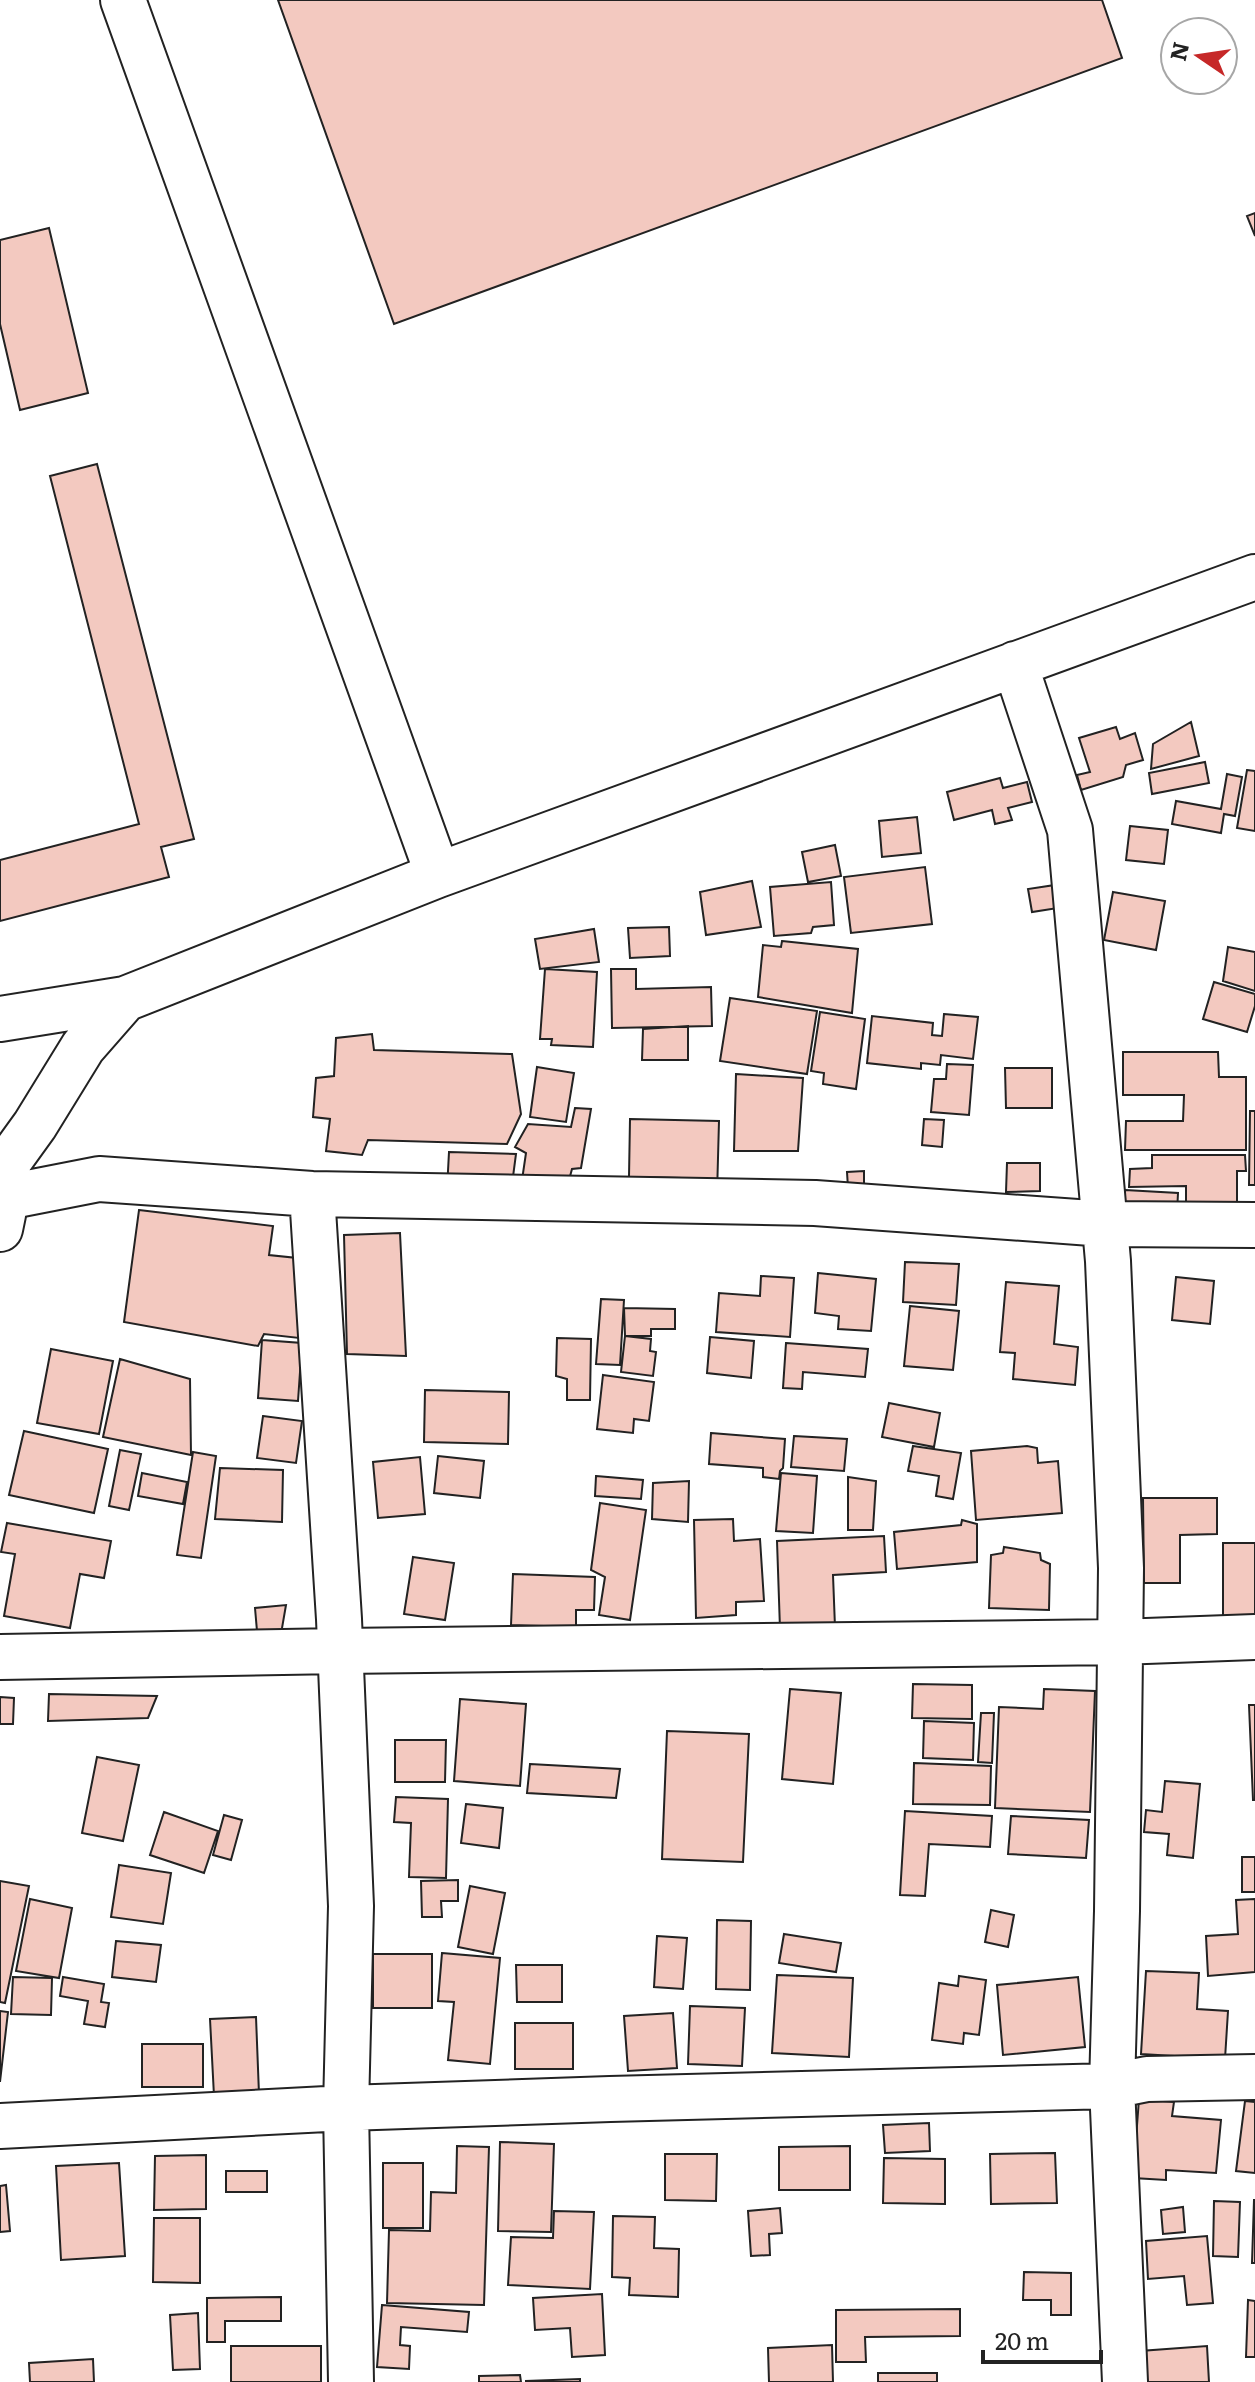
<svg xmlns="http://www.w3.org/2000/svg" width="1255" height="2382" font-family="Literata,serif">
  <rect width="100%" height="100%" fill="#fff"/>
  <path fill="#f3c9c0" stroke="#222" stroke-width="2" d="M278,0H1102L1122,58L394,324Z
    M1255,213V236L1247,216Z
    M49,228L88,393L20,410L0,324V240Z
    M97,464L194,839L161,847L169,877L0,921V860L139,824L50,476Z
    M1191,722L1199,756L1151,769L1153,744Z
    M1116,727L1120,739L1135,733L1143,760L1126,765L1123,777L1081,790L1077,775L1090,772L1079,738Z
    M1205,762L1209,783L1152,794L1149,773Z
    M1247,770L1255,771V831L1237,828Z
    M1227,774L1242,777L1235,816L1224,814L1221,833L1172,824L1176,801L1221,809Z
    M1000,778L1003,788L1027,782L1032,802L1008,808L1012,820L995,824L992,810L954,820L947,792Z
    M917,817L921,853L882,857L879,821Z
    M1130,826L1168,830L1164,864L1126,860Z
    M835,845L841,876L808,882L802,852Z
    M925,867L932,924L851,933L844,877Z
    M752,881L761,927L706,935L700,892Z
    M831,882L834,925L813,927L811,933L774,936L770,887Z
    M1055,885L1058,908L1032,912L1028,889Z
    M1113,892L1165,901L1156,950L1104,940Z
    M669,927L670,956L630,958L628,928Z
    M594,929L599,962L540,969L535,939Z
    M782,941L858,949L852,1013L758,997L763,945L781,947Z
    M1228,947L1255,952V991L1223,981Z
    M545,969L597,972L593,1047L551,1045L552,1039H540Z
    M611,969H636V989L711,987L712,1026L612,1028Z
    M1214,982L1255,994V1006L1247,1032L1203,1019Z
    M730,998L817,1011L807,1074L720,1061Z
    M820,1012L865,1019L856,1089L823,1084L824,1073L811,1071Z
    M944,1014L978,1017L973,1059L941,1055L940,1065L921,1063V1069L867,1063L872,1016L933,1023L932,1035L942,1036Z
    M688,1026V1060H642L643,1029Z
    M372,1034L374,1050L512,1054L521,1114L507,1144L368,1140L362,1155L326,1151L330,1119L313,1117L316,1078L334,1076L336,1038Z
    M1123,1052H1218L1219,1077H1246V1150H1125L1126,1121H1183L1184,1095H1123Z
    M947,1064L973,1065L969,1115L931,1112L934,1079H946Z
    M537,1067L574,1073L566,1122L530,1117Z
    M1005,1068H1052V1108H1006Z
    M736,1074L803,1078L798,1151H734Z
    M575,1108L591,1109L581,1168L572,1169L568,1184L522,1180L526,1153L515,1147L528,1124L571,1127Z
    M1250,1111H1255V1185H1249Z
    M630,1119L719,1121L717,1195L680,1194L681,1178L629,1177Z
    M924,1119L944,1120L942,1147L922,1145Z
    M449,1152L516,1154L511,1192L447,1190Z
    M1152,1155H1245L1246,1171H1237V1208L1186,1209V1186L1129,1187L1130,1169L1152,1168Z
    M1007,1163H1040V1191L1006,1192Z
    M864,1171V1188H848L847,1172Z
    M1125,1190L1178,1193L1177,1213L1125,1211Z
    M139,1210L273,1226L269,1255L297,1258L299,1338L264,1334L258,1346L124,1322Z
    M400,1233L406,1356L347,1354L344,1235Z
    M905,1262L959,1264L956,1305L903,1302Z
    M818,1273L876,1279L871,1331L838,1329L839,1316L815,1313Z
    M761,1276L794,1278L790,1337L716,1332L719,1293L760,1296Z
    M1176,1277L1214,1281L1210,1324L1172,1320Z
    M1006,1282L1059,1286L1054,1344L1078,1347L1075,1385L1013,1379L1015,1353L1000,1352Z
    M601,1299L624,1300L620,1365L596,1364Z
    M910,1306L959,1311L953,1370L904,1366Z
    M624,1308L675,1309V1329H651V1336H625Z
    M625,1336L651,1339L650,1351L656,1352L653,1376L621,1372Z
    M710,1337L754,1341L751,1378L707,1373Z
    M557,1338L591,1339L590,1400H567V1379L556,1376Z
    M262,1340L302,1343L298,1401L258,1398Z
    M786,1343L868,1349L865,1377L803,1372L802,1389L783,1388Z
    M51,1349L113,1361L99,1434L37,1423Z
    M120,1359L190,1379L191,1455L103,1437Z
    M603,1375L654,1382L649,1421L634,1419L633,1433L597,1429Z
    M425,1390L509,1392L508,1444L424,1442Z
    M889,1403L940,1413L934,1447L882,1437Z
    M263,1416L302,1421L296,1463L257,1458Z
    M24,1431L108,1449L94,1513L9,1495Z
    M711,1433L785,1439L783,1468L780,1471L779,1479L763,1477V1468L709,1464Z
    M794,1436L847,1439L844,1471L791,1467Z
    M913,1446L961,1453L953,1499L936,1496L939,1476L908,1471Z
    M1027,1446L1037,1448L1038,1463L1058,1461L1062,1513L976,1520L971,1451Z
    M120,1450L141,1454L129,1510L109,1506Z
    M193,1452L216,1456L201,1558L177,1555Z
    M438,1456L484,1461L480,1498L434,1493Z
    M420,1457L425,1514L378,1518L373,1462Z
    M220,1468L283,1470L282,1522L215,1519Z
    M142,1473L187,1482L183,1504L138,1496Z
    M781,1473L817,1476L813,1533L776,1531Z
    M596,1476L643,1480L641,1499L595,1496Z
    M848,1477L876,1481L873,1530H848Z
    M689,1481L688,1522L652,1519L653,1483Z
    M1143,1498H1217V1534L1180,1535V1583H1144Z
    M600,1503L646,1510L630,1620L599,1615L605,1577L591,1570Z
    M733,1519L734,1541L760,1539L764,1601L736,1602V1615L696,1618L694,1520Z
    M962,1520L977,1524V1562L897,1569L894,1532L961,1525Z
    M7,1523L111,1541L104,1578L80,1574L70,1628L4,1616L15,1554L1,1552Z
    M884,1536L886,1572L833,1575L835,1627L780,1629L777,1541Z
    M1223,1543H1255V1626H1223Z
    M1004,1547L1040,1553L1041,1560L1050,1564L1049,1610L989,1608L991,1555L1003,1553Z
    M413,1557L454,1563L445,1620L404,1614Z
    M513,1574L595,1577L594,1610H576V1627L511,1625Z
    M286,1605L281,1634L257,1631L255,1608Z
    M913,1684L972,1685V1719L912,1718Z
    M790,1689L841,1693L833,1784L782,1779Z
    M1044,1689L1095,1691L1090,1812L995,1808L999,1707L1043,1709Z
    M49,1694L157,1696L148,1718L48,1721Z
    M0,1697L14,1698L13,1724H0Z
    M460,1699L526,1704L520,1786L454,1781Z
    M1249,1705H1255V1800H1253Z
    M981,1713H994L992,1763L978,1762Z
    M924,1721L974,1723L973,1760L923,1758Z
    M667,1731L749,1734L743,1862L662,1859Z
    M395,1740H446L445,1782H395Z
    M97,1757L139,1765L123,1841L82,1833Z
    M914,1763L991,1766L990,1805L913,1804Z
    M530,1764L620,1769L616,1798L527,1793Z
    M1165,1781L1200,1784L1193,1858L1167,1855L1169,1834L1144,1832L1146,1810L1162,1812Z
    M396,1797L448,1799L446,1878L409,1877L411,1823L394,1822Z
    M466,1804L503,1808L499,1848L461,1843Z
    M905,1811L992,1816L990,1847L929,1844L925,1896L900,1895Z
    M164,1812L218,1831L204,1873L150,1855Z
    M224,1815L242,1820L231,1860L213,1855Z
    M1011,1816L1089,1820L1086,1858L1008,1854Z
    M1242,1857H1255V1892H1242Z
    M119,1865L171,1873L163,1924L111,1917Z
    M458,1880V1901H441L442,1917H422L421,1881Z
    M0,1881L29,1886L5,2003L0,2002Z
    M470,1886L505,1893L493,1954L458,1947Z
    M30,1899L72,1908L59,1978L16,1971Z
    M1255,1899V1972L1208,1976L1206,1936L1238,1934L1236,1900Z
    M991,1910L1014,1915L1008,1947L985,1942Z
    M717,1920L751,1921L750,1990L716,1989Z
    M784,1934L841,1943L836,1972L779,1963Z
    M657,1936L687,1938L683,1989L654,1987Z
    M116,1941L161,1945L156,1982L112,1977Z
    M442,1953L500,1958L490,2064L448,2060L454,2002L438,2001Z
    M373,1954H432V2008H373Z
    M516,1965H562V2002H517Z
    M1146,1971L1199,1973L1197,2009L1228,2011L1225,2059L1141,2054Z
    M777,1975L853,1978L849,2057L772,2053Z
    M959,1976L986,1980L979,2035L964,2033L963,2044L932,2040L939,1983L958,1986Z
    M13,1977L52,1978L51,2015L11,2014Z
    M63,1977L104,1984L101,2002L109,2003L105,2027L84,2024L88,2001L60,1996Z
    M1078,1977L1085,2047L1003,2055L997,1985Z
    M690,2006L745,2008L742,2066L688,2064Z
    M0,2011L8,2012L0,2082Z
    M673,2013L677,2068L628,2071L624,2016Z
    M256,2017L259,2094L214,2096L210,2019Z
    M515,2023H573V2069H515Z
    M142,2044H203V2087H142Z
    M1139,2099L1174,2102L1172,2116L1221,2120L1216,2173L1166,2170V2180L1133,2178Z
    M1245,2101L1255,2102V2173L1236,2171Z
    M929,2123L930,2151L885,2153L883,2125Z
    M500,2142L554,2144L551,2232L498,2231Z
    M457,2146L489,2147L484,2305L387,2303L389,2230L430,2231L431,2192L456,2193Z
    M850,2146V2190H779V2147Z
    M1055,2153L1057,2203L991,2204L990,2154Z
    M665,2154H717L716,2201L665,2200Z
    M206,2155V2209L154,2210L155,2156Z
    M884,2158L945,2159V2204L883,2203Z
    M119,2163L125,2256L61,2260L56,2166Z
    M383,2163H423V2228H383Z
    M226,2171H267V2192H226Z
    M6,2185L10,2231L0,2232V2186Z
    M1254,2200H1255V2263H1252Z
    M1214,2201L1240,2202L1238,2257L1213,2256Z
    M1183,2207L1185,2232L1163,2234L1161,2210Z
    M780,2208L782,2233L769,2234L770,2255L751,2256L748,2211Z
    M554,2211L594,2212L590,2289L508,2285L511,2237L553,2238Z
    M613,2216L655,2217L654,2248L679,2249L678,2297L629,2295L630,2278L612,2277Z
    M154,2218H200V2283L153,2282Z
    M1207,2236L1213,2303L1187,2305L1184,2276L1148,2279L1146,2241Z
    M1024,2272L1071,2273V2315H1051V2300H1023Z
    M602,2294L605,2355L572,2357L570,2328L535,2330L533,2298Z
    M281,2297V2321H225V2342H207V2298Z
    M1248,2300L1255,2301V2357H1246Z
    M382,2305L469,2312L467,2332L401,2327L400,2345L410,2346L409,2369L377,2367Z
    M960,2309V2336L865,2337L866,2362H836V2310Z
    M198,2313L200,2369L173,2370L170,2315Z
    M832,2345L833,2382H769L768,2348Z
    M231,2346H321V2382H231Z
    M1207,2346L1209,2382H1142L1140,2351Z
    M93,2359L94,2382H30L29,2363Z
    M878,2373H937V2382H878Z
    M520,2375L521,2382H479V2376Z
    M580,2379V2382H526V2381Z"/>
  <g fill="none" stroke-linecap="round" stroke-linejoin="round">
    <defs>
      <path id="minor" d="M123,0L438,875
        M1015,664L1070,830L1108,1261L1121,1568L1117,1911L1112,2086L1125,2382
        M0,1019L125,999L438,875L1255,577
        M4,1168L35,1125L83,1047L125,999
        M312,1194L339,1619L351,1906L346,2108L351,2382
        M7,1197L99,1179L312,1194L815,1203L1105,1224L1255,1225
        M0,1657L340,1651L1119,1642L1255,1637
        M0,2126L346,2108L610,2099L1112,2086L1147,2079L1255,2077"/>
      <path id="major" d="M0,1159C11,1182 5,1206 0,1229"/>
    </defs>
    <use href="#minor" stroke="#222" stroke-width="48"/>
    <use href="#major" stroke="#222" stroke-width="48"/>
    <use href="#minor" stroke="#fff" stroke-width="44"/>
    <use href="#major" stroke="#fff" stroke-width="44"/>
  </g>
  <g transform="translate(1199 56) rotate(283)"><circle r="38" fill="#ffffff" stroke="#a7a7a7" stroke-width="2"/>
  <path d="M0-6L14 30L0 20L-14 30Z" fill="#c62828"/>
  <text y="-12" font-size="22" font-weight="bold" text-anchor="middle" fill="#222222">N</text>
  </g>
  <path d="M983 2350v12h118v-12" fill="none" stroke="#222222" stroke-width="4"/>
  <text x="995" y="2350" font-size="24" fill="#222222" stroke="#ffffff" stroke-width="6" paint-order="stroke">20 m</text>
</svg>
